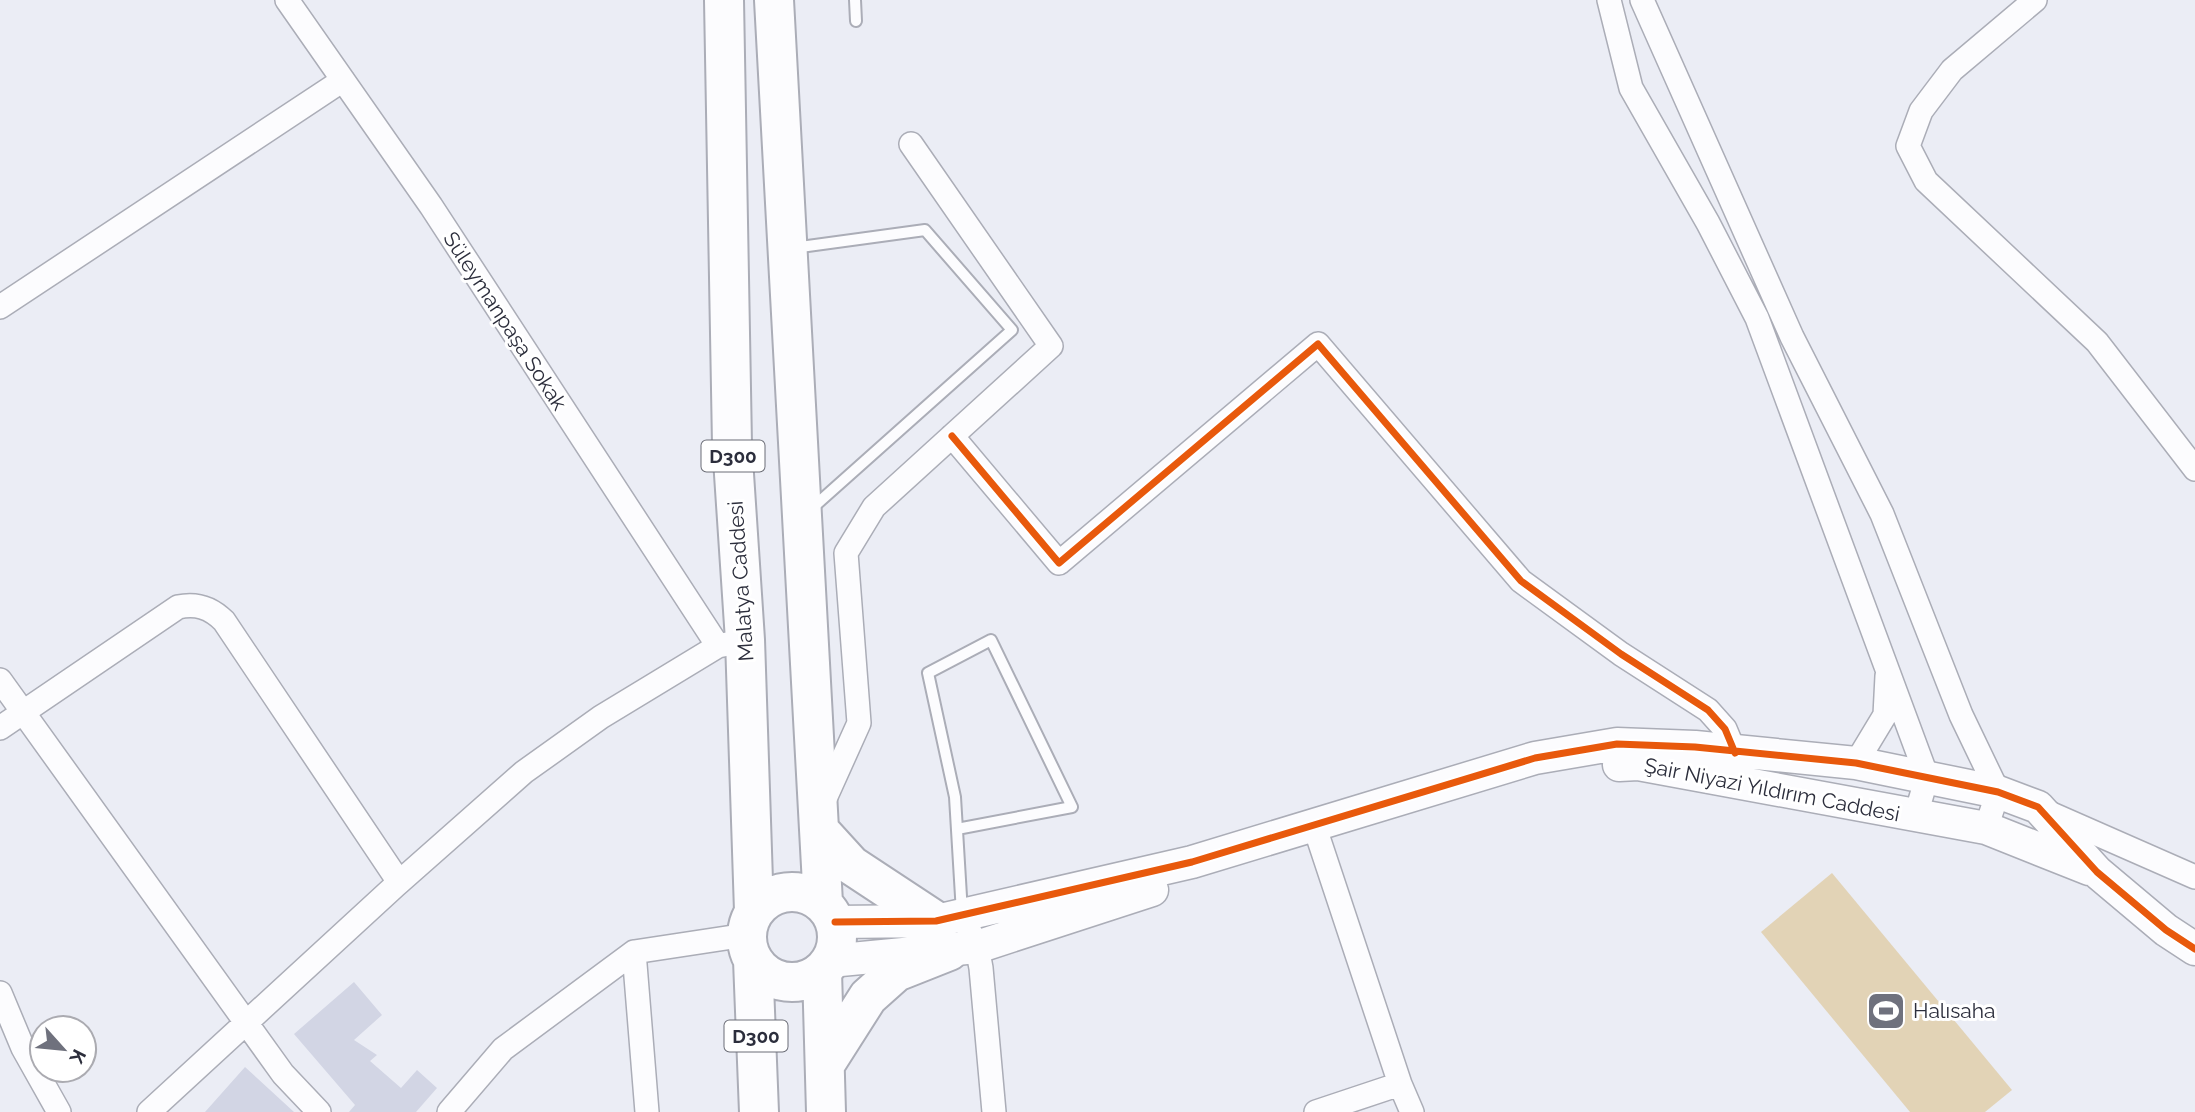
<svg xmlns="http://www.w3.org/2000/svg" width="2195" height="1112" font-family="Raleway,sans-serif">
  <rect width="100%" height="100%" fill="#ebedf5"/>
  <path fill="#e2d3b6" d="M1832,873L2012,1090L1985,1112H1910L1761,932Z"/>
  <path fill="#d2d5e4" d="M354,982L382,1015L354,1040L377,1055L370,1061L401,1088L417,1070L437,1088L416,1112H349L355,1105L294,1034Z
    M245,1067L294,1112H205Z"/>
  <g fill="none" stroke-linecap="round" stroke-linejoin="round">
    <defs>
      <path id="lane" d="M855,0L856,21
        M793,248L925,230L1012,330L810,510
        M957,829L1072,807L991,640L928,673L955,797L962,913"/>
      <path id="street" d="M287,0L431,206L718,646
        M1609,0L1631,88L1708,223L1757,318L1927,777L1915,818
        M1642,0L1792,337L1882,514L1961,715L1998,792L1986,828
        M2035,0L1952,70L1921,111L1908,146L1926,181L2097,342L2195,469
        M0,307L343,80
        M952,436L1059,563L1318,344L1521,581L1621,654L1708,710L1725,729L1735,753
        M0,680L283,1074L319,1112
        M0,728L178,607C196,603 210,607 224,621L399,882
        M1856,763L1885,715L1887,676
        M823,803L859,723L846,553L874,507L1051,346L911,144
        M2047,812L2195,877
        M1318,837L1400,1084L1412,1112
        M962,915L977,947L981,968L994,1112
        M634,952L647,1112
        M0,993L23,1048L59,1112
        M149,1112L395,886L524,772L601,717L718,646L732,643
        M449,1112L503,1049L634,952L746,935
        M1316,1112L1400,1084"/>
      <path id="secondary" d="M1619,765L1638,764L1986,828L2089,869
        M835,922L936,921L962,915L1192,862L1535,758L1617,744L1695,747L1856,763L1998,792L2038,807L2097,872L2166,930L2195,949
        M830,961L977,947L1152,890"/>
      <path id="highway" d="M724,0L732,444L745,640L754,911
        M774,0L823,903
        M820,831L851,865L936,921
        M747 937a45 45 0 1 1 90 0a45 45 0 1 1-90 0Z
        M753,960L759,1112
        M822,971L826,1112
        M826,1063L868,997L896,972L949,951"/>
    </defs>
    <use href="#lane" stroke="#abadb7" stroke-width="14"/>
    <use href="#street" stroke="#abadb7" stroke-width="26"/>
    <use href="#secondary" stroke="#abadb7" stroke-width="35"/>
    <use href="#highway" stroke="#abadb7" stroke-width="42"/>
    <use href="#lane" stroke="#fcfcfe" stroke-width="10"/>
    <use href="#street" stroke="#fcfcfe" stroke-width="23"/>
    <use href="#secondary" stroke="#fcfcfe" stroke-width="32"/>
    <use href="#highway" stroke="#fcfcfe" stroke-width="38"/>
    <defs>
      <path id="cycleway" d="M952,436L1059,563L1318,344L1521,581L1621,654L1708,710L1725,729L1735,753
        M835,922L936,921L962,915L1192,862L1535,758L1617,744L1695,747L1856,763L1998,792L2038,807L2097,872L2166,930L2195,949"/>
    </defs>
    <use href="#cycleway" stroke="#fff" stroke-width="11"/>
    <use href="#cycleway" stroke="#e8590c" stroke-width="7"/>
  </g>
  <defs>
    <symbol id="stadium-square" viewBox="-11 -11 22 22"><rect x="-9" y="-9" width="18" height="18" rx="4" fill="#6f717d" stroke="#fff"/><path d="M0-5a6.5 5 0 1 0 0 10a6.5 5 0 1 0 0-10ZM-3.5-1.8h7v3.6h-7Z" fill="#fff"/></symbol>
  </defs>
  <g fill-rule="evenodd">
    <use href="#stadium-square" x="1864" y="989" width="44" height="44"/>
  </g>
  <g text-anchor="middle" stroke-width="6" stroke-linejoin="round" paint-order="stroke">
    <g fill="#fff" stroke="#6b6d76" stroke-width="2">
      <rect x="701.5" y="440.5" width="63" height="31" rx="5"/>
      <rect x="724.5" y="1020.5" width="63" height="31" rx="5"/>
    </g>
    <g font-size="19" font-weight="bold" fill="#2c2e3c">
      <text x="733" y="463">D300</text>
      <text x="756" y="1043">D300</text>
    </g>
    <g font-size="21" fill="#2c2e3c" stroke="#fff">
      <text transform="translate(505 321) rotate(57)" y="7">Süleymanpaşa Sokak</text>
      <text transform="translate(741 581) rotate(-94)" y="7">Malatya Caddesi</text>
      <text transform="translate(1772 790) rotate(11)" y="7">Şair Niyazi Yıldırım Caddesi</text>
    </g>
    <g font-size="21" fill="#2c2e3c" stroke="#fff" text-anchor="start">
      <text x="1913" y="1018">Halısaha</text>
    </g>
  </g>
  <g transform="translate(63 1049) rotate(117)"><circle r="33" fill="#ffffff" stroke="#ababb1" stroke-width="2"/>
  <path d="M0-5L12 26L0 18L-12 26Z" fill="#6f717d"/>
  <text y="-10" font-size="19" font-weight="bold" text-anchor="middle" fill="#2c2e3c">K</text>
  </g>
</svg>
